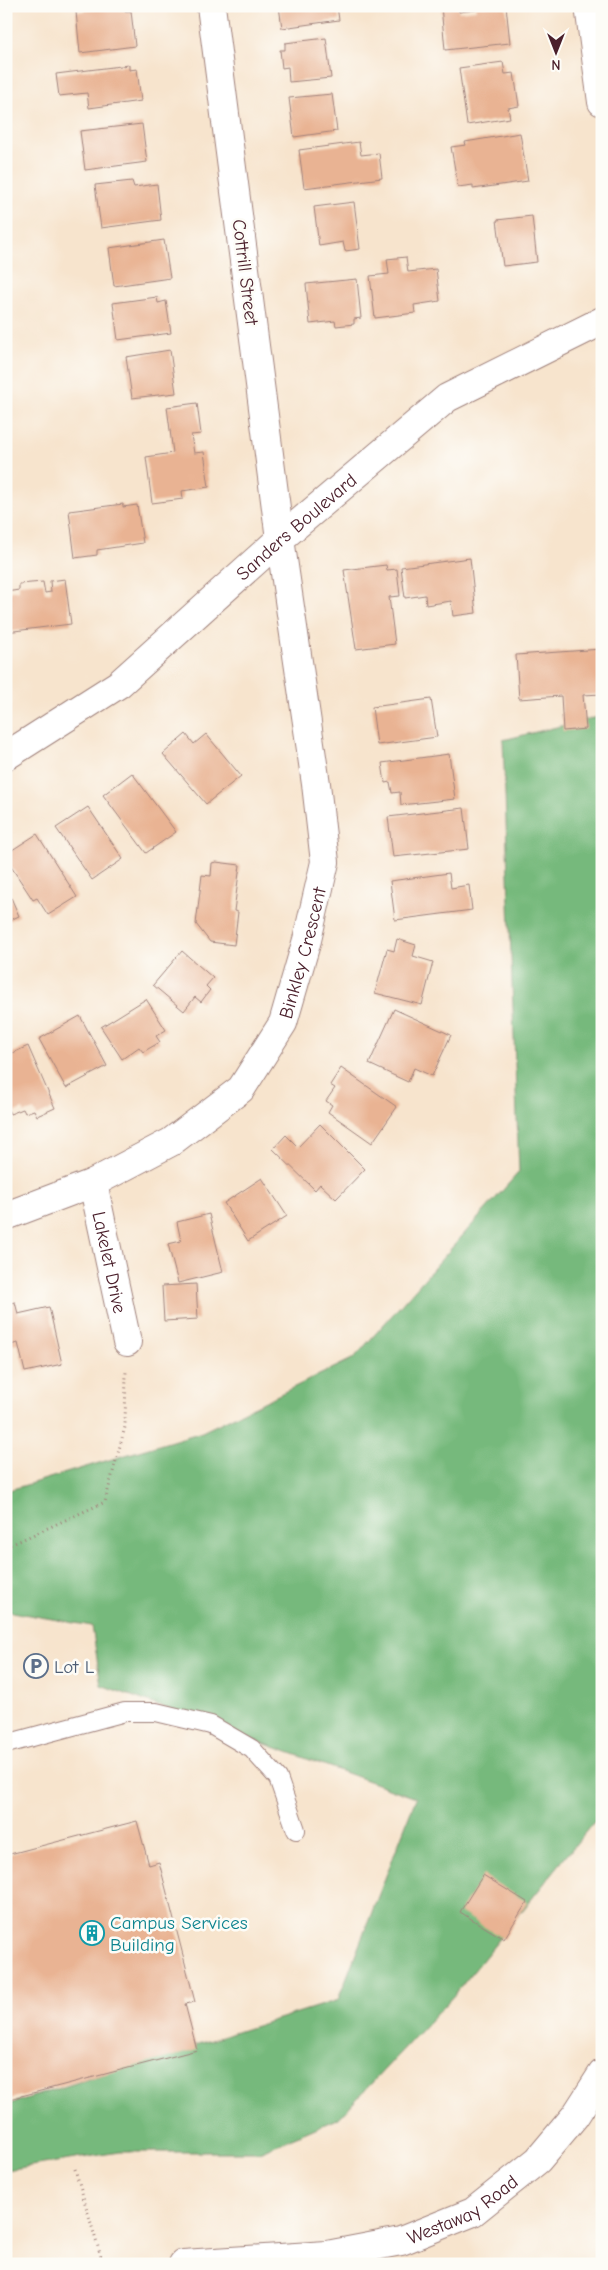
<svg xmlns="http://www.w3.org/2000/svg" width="608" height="2270" font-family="'Comic Neue',sans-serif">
  <rect width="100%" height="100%" fill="#fdfcf7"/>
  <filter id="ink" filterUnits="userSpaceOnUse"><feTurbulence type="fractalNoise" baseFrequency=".02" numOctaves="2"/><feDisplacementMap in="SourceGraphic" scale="10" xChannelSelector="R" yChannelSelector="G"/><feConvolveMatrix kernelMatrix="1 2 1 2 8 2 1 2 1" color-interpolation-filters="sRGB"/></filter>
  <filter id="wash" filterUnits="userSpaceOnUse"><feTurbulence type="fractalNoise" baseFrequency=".0096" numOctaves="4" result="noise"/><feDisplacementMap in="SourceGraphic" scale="20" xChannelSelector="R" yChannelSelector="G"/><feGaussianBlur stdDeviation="1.12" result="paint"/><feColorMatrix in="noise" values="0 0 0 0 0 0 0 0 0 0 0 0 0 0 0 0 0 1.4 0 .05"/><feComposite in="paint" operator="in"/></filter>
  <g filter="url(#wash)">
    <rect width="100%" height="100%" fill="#f7e4cd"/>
    <path fill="#76b97c" stroke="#606c54" d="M602,716V1816L592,1824L456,1993L339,2118L259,2152H119L6,2170V2105L338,2000L416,1798L101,1685L92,1626L6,1611V1491L202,1432L354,1358L519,1172L503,740Z"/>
    <g id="blocks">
      <path fill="#e9b393" d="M120,6H124L125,11H131L135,46L80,53L76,12Z
        M279,6H337L339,20L282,28Z
        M441,6H458L459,12L476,10L475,6H506L510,43L445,50Z
        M326,38L331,78L289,82L288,67L282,68L280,50H285V43Z
        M503,62L505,74L514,73L519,106L508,108L510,118L467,125L459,68Z
        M129,65V70L137,69L141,101L89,108L87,93L59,96L56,74Z
        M332,94L337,131L294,137L289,98Z
        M142,124L147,162L85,170L80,131Z
        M520,133L528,181L473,189V185L458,187L451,147L466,145L465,142Z
        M359,142L361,155L379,153L382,178L304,188L299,150Z
        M132,181L134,187L157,184L161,220L101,228L95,185Z
        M354,202L360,249L345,251L343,242L319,246L314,207Z
        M532,216L537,262L503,266L497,220Z
        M164,240L170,278L114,286L109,248Z
        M406,257L408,272L436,269L440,301L414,305L415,313L375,318L370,276L389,274L387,259Z
        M357,279L361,318L354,319V324L336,326L335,321L310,324L306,284Z
        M157,297L158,303L166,301L171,333L118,340L113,303Z
        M170,350L176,393L132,398L126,357Z
        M197,403L201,434L191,435L194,453L204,452L209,487L182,491L183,499L152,503L146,457L173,453L167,407Z
        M123,504V507L137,505L143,543L97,550V555L75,558L69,511Z
        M470,558L476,613L453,616L451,601L426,605L425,595L405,598L401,567Z
        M386,565L387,570L397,569L400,596L389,597L395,644L356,649L344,570Z
        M65,579L71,624L6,632V592L19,590V584L43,582L45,593L51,592L50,581Z
        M602,649V694L583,695L586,729L563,731L561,696L519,699L516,655Z
        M431,699L437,737L377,745L372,707Z
        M186,734L194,744L206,734L241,776L206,804L163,754Z
        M449,754L455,799L401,805L400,792L392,793L390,782L385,783L382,763Z
        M132,773L176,832L146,853L103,795Z
        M88,807L123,859L92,880L56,828Z
        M464,808L469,849L393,857L388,817Z
        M37,834L77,897L48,915L37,898L33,900L6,859V854Z
        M216,862L240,865L234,911L238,912L234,945L210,942L196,924L202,875L211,876L212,863Z
        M449,873L451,888L469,885L472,910L395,920L390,881Z
        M6,886L19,916L6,922Z
        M397,939L416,945L413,956L433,962L422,1005L375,993L387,949L394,951Z
        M182,951L213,978L206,986L210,990L201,1002L195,997L184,1011L153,985Z
        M146,999L166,1030L156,1036L160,1042L143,1052L139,1047L122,1059L101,1027Z
        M394,1009L451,1035L432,1076L414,1068L408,1082L369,1064Z
        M80,1016L107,1066L66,1088L39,1039Z
        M28,1046L55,1108L37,1116L34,1110L25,1113L23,1109L10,1114L6,1105V1056Z
        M341,1068L397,1107L372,1143L328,1112L332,1105L326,1101L335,1088L330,1085Z
        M320,1124L365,1169L336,1199L320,1184L315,1190L273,1149L286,1135L298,1147Z
        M262,1178L287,1216L248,1241L224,1203Z
        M209,1214L223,1272L178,1283L168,1244L181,1241L177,1222Z
        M196,1284L198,1319L164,1321L162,1286Z
        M15,1302L18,1314L49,1307L62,1364L25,1372L18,1343L6,1346V1304Z
        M137,1821L149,1865L159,1862L195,2002L185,2004L197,2050L6,2100V1855Z
        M483,1875L527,1902L504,1939L460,1912Z"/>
    </g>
  </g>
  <g filter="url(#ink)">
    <use href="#blocks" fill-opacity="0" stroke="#a0827c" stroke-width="1"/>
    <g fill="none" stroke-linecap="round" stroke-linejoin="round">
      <defs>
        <path id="service" d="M6,1744L125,1712H156L211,1725L252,1749L278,1778L296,1830"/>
        <g id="minor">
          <path d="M589,6L602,102"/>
          <path id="s1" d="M6,756L119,684L280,539L447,398L602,321"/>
          <path id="s2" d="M93,1183L127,1342"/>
          <path id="s3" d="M6,1216L93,1183L171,1142L241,1089L283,1023L307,940L325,862L316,784L280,539L211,6"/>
          <path id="s4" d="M183,2264L327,2255L401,2241L473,2212L538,2160L575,2116L602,2074"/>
        </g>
      </defs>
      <use href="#service" stroke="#a0827c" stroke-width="20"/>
      <use href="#minor" stroke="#a0827c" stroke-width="30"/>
      <path stroke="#a0827c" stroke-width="3" stroke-dasharray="1 4" stroke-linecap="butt" d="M6,1547L105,1502L125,1427L126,1371
        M75,2169L103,2264"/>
      <use href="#service" stroke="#fff" stroke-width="18"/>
      <use href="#minor" stroke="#fff" stroke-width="28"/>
    </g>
  </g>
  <defs>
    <symbol id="parking-ring" viewBox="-11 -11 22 22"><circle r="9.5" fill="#fdfcf7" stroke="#5c6f8a" stroke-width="1.5"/><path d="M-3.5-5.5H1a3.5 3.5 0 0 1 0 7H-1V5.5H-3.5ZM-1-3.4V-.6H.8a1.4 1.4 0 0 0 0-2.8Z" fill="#5c6f8a"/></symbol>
    <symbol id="building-ring" viewBox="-11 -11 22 22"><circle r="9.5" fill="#fdfcf7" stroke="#0f9aa8" stroke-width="1.5"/><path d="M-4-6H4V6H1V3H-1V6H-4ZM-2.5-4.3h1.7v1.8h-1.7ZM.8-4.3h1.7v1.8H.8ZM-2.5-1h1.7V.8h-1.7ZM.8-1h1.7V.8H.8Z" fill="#0f9aa8"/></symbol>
  </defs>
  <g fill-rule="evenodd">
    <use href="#parking-ring" x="22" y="1652" width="28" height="28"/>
    <use href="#building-ring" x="78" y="1919" width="28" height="28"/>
  </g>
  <g text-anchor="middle" stroke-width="5" stroke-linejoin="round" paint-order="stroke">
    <g font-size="19" fill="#4a1f2b" stroke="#fdfcf7">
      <text transform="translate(246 272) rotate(83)" y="7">Cottrill Street</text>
      <text dy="7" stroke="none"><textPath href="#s1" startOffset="371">Sanders Boulevard</textPath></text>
      <text dy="7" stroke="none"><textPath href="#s3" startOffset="420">Binkley Crescent</textPath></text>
      <text dy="7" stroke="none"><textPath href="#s2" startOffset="81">Lakelet Drive</textPath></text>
      <text dy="7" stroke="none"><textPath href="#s4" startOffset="289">Westaway Road</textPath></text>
    </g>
    <g font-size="19" fill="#4e5e75" stroke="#fdfcf7" text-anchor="start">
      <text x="54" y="1673">Lot L</text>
    </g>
    <g font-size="19" fill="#0d838f" stroke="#fdfcf7" text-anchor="start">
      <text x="110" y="1929">Campus Services<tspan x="110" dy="22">Building</tspan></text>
    </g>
  </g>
  <rect width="608" height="2270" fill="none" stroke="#fdfcf7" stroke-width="25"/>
  <g transform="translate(556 52) rotate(180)" stroke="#fdfcf7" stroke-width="4" paint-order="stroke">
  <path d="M0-4L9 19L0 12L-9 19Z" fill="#4a1f2b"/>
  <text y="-8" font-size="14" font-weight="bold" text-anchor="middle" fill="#4a1f2b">N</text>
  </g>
</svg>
